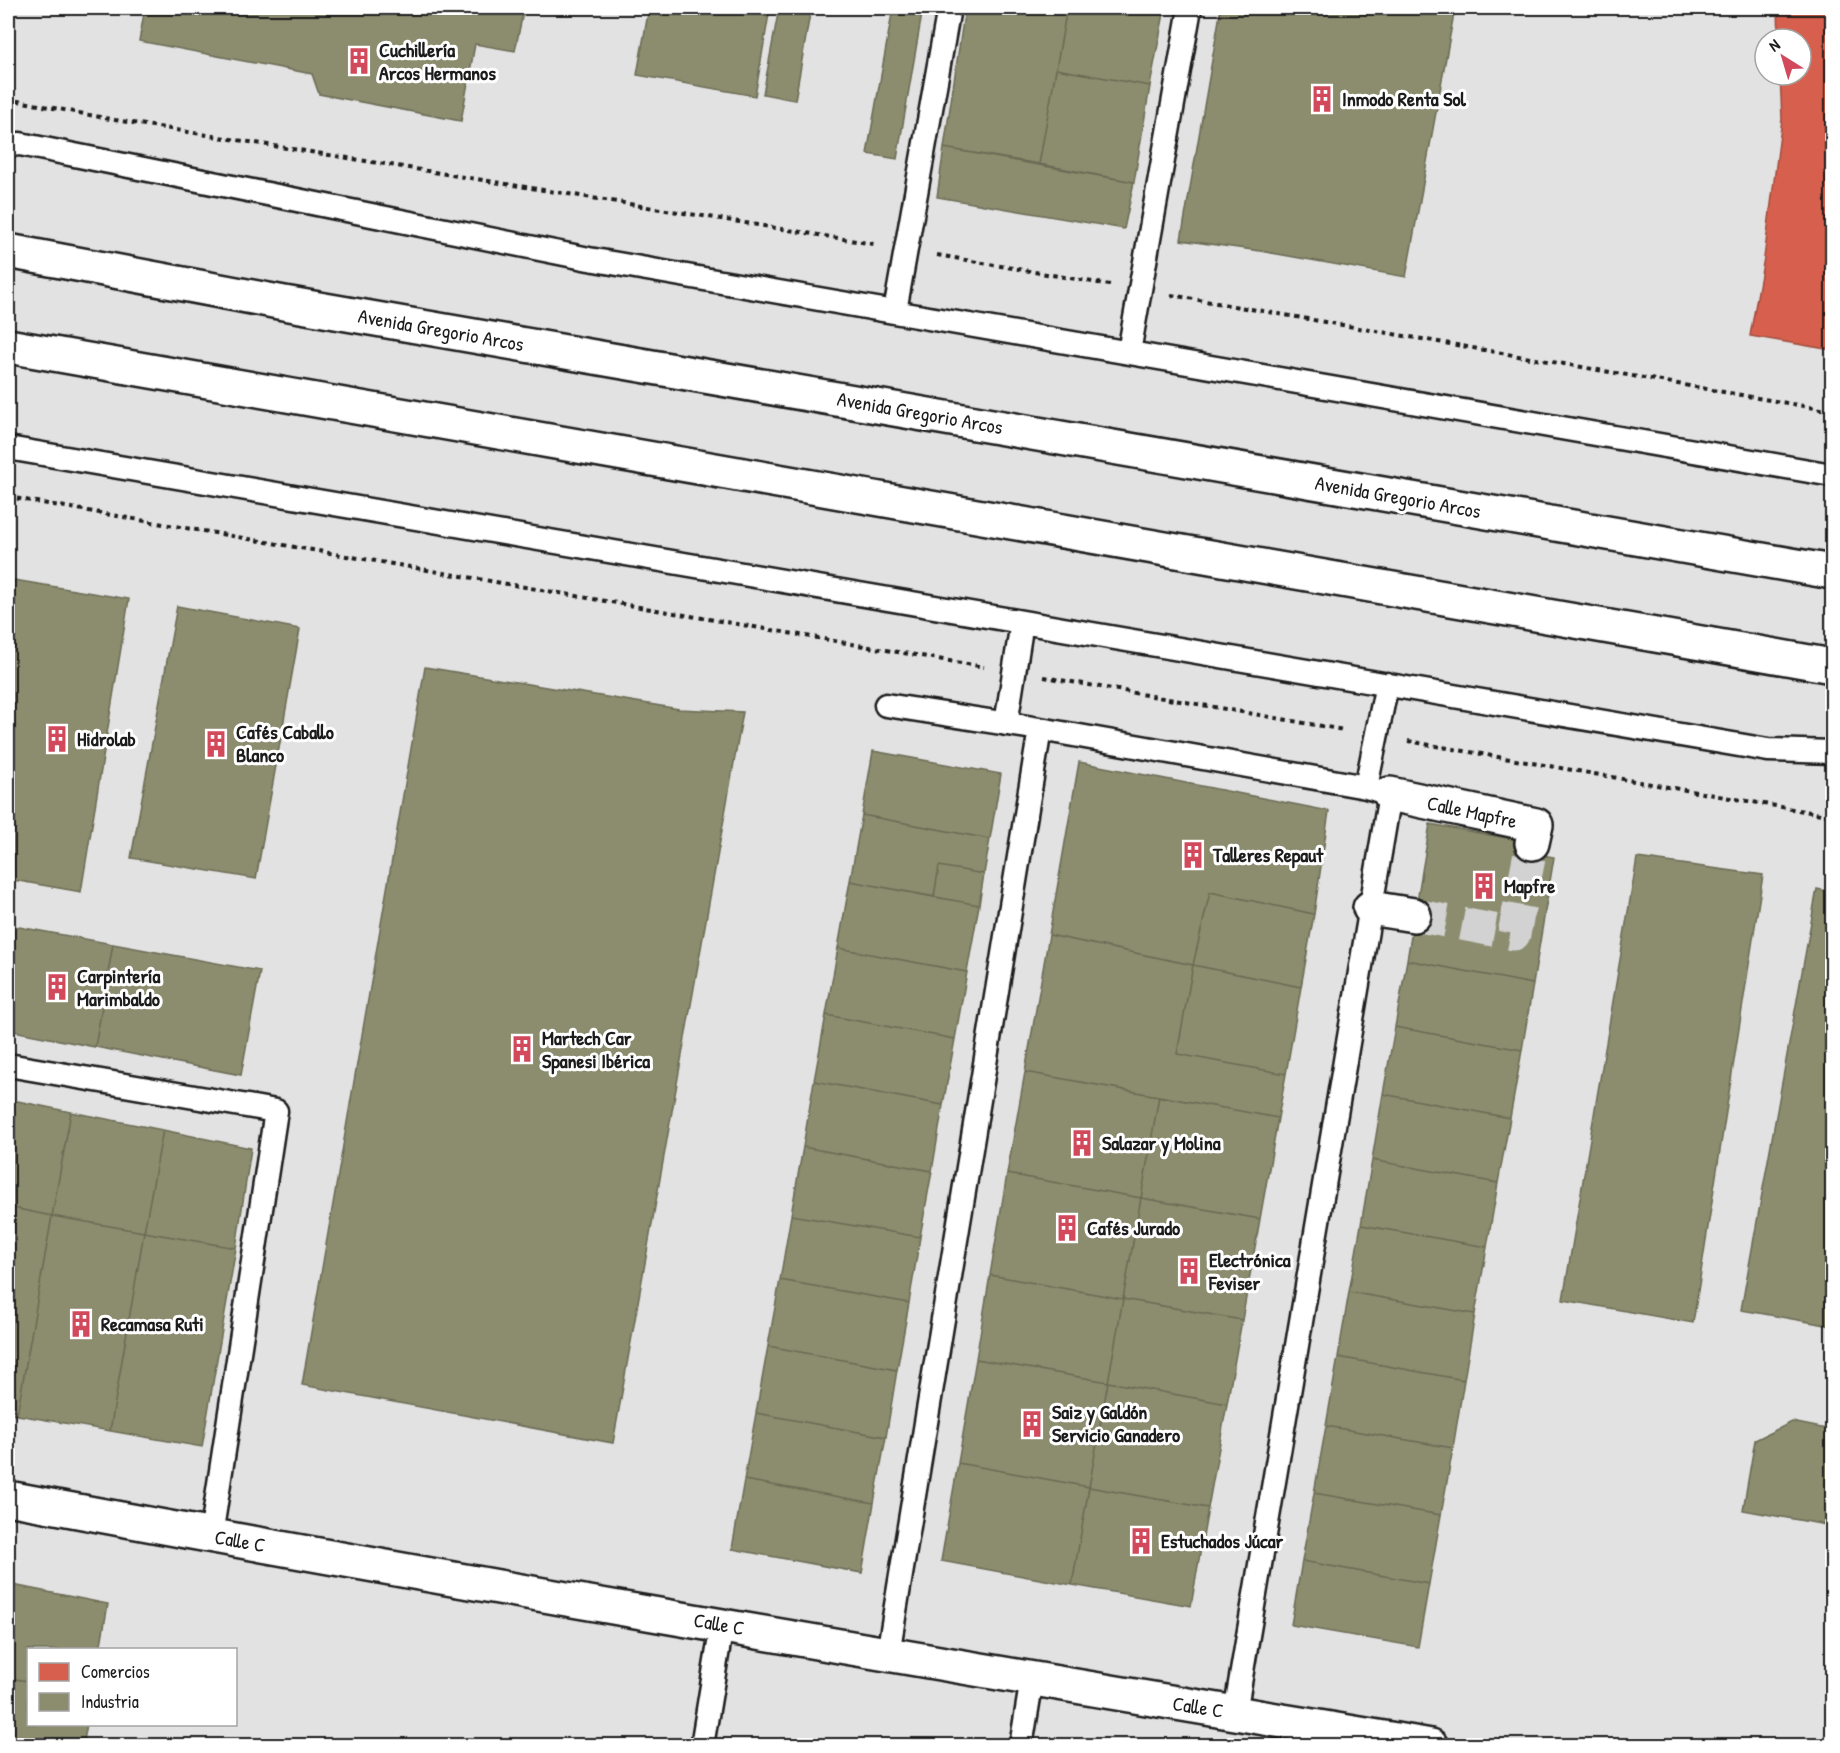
<svg xmlns="http://www.w3.org/2000/svg" width="1840" height="1753" font-family="'Patrick Hand',sans-serif">
  <rect width="100%" height="100%" fill="#f2f2f2"/>
  <filter id="ink" filterUnits="userSpaceOnUse"><feTurbulence type="fractalNoise" baseFrequency=".0167" numOctaves="2"/><feDisplacementMap in="SourceGraphic" scale="12" xChannelSelector="R" yChannelSelector="G"/><feConvolveMatrix kernelMatrix="1 2 1 2 8 2 1 2 1" color-interpolation-filters="sRGB"/></filter>
  <g filter="url(#ink)">
    <path fill="#e2e2e2" fill-rule="evenodd" d="M8,8H1832V1745H8ZM1765,39H1801V75H1765ZM28,1650H236V1724H28Z"/>
    <path fill="#d6604d" stroke="#9e4c3e" stroke-width="1.5" d="M1778,8H1832V350L1750,336L1764,258L1782,119L1780,75H1801V39H1779Z"/>
    <path fill="#8c8c6e" stroke="#6a6a55" stroke-width="1.5" d="M145,8H524L515,51L475,44L461,121L319,94L312,74L139,41Z
      M649,8H770L755,96L637,75Z
      M779,8H811L795,100L763,94Z
      M893,8H923L897,159L867,154Z
      M965,8H1067L1039,164L944,148Z
      M1067,8H1165L1150,86L1056,69Z
      M1221,8H1455L1406,277L1260,251L1181,240Z
      M1056,69L1150,86L1134,182L1039,164Z
      M944,148L1134,182L1124,229L937,197Z
      M8,579L129,599L81,892L8,879Z
      M177,606L300,629L256,879L131,858Z
      M425,667L679,709L743,712L613,1443L302,1385Z
      M873,751L1001,774L990,839L862,815Z
      M1079,762L1329,811L1314,914L1210,892L1193,965L1049,935Z
      M862,815L990,839L984,874L939,866L934,897L850,881Z
      M1430,824L1534,843L1532,853L1554,857L1533,984L1407,960Z
      M1637,858L1763,875L1693,1323L1563,1300Z
      M939,866L984,874L979,905L934,897Z
      M850,881L979,905L967,972L838,948Z
      M1817,889L1832,892V1326L1741,1310Z
      M1210,892L1314,914L1301,987L1193,965Z
      M8,925L113,944L95,1047L8,1030Z
      M1049,935L1193,965L1177,1054L1286,1074L1278,1118L1025,1072Z
      M113,944L260,971L241,1075L95,1047Z
      M838,948L967,972L955,1039L826,1015Z
      M1407,960L1533,984L1522,1050L1395,1027Z
      M1193,965L1301,987L1286,1074L1177,1054Z
      M826,1015L955,1039L943,1105L814,1081Z
      M1395,1027L1522,1050L1510,1118L1383,1094Z
      M1025,1072L1159,1096L1141,1198L1007,1174Z
      M814,1081L943,1105L932,1171L803,1147Z
      M1383,1094L1510,1118L1498,1183L1372,1160Z
      M1159,1096L1278,1118L1260,1219L1141,1198Z
      M8,1099L71,1112L52,1216L8,1207Z
      M71,1112L163,1130L144,1232L52,1216Z
      M163,1130L251,1148L236,1248L144,1232Z
      M803,1147L932,1171L920,1237L791,1215Z
      M1372,1160L1498,1183L1487,1247L1361,1225Z
      M1007,1174L1141,1198L1123,1299L990,1275Z
      M1141,1198L1260,1219L1242,1320L1123,1299Z
      M8,1207L52,1216L17,1415L8,1413Z
      M791,1215L920,1237L909,1303L780,1280Z
      M52,1216L144,1232L110,1431L17,1415Z
      M1361,1225L1487,1247L1475,1314L1349,1292Z
      M144,1232L236,1248L202,1447L110,1431Z
      M990,1275L1123,1299L1108,1382L976,1359Z
      M780,1280L909,1303L897,1370L768,1346Z
      M1349,1292L1475,1314L1464,1380L1338,1357Z
      M1123,1299L1242,1320L1227,1404L1108,1382Z
      M768,1346L897,1370L886,1437L756,1413Z
      M1338,1357L1464,1380L1453,1448L1326,1426Z
      M976,1359L1108,1382L1089,1487L958,1463Z
      M1108,1382L1227,1404L1208,1508L1089,1487Z
      M756,1413L886,1437L874,1503L744,1480Z
      M1792,1422L1832,1430V1526L1743,1510L1755,1440Z
      M1326,1426L1453,1448L1441,1515L1314,1493Z
      M958,1463L1089,1487L1072,1585L941,1561Z
      M744,1480L874,1503L862,1573L732,1549Z
      M1089,1487L1208,1508L1191,1606L1072,1585Z
      M1314,1493L1441,1515L1429,1584L1302,1561Z
      M1302,1561L1429,1584L1418,1647L1291,1625Z
      M8,1584L108,1604L100,1650H28V1681L8,1678Z
      M8,1678L28,1681V1724H87L83,1746H8Z"/>
    <g fill="none" stroke-linecap="round" stroke-linejoin="round">
      <path stroke="#d2d2d2" stroke-width="33" stroke-dasharray="33 16" stroke-linecap="butt" d="M1414,915L1514,934L1532,843"/>
      <defs>
        <path id="service" d="M8,145L20,144L589,259L1832,475
          M895,311L949,8
          M1129,352L1190,8
          M8,448L1768,750L1832,752
          M886,705L1040,729
          M1006,724L1022,622
          M1366,787L1387,684
          M8,1065L276,1111L211,1536
          M888,1654L1040,729L1366,787L1390,794L1235,1713
          M702,1746L722,1625
          M1021,1746L1032,1679"/>
        <path id="minor" d="M1390,794L1536,825L1532,843
          M1370,908L1414,915
          M8,1498C481,1587 956,1666 1431,1746"/>
        <path id="primary" d="M8,251L284,303L1832,572
          M8,346L1832,666"/>
      </defs>
      <use href="#service" stroke="#1c1c1c" stroke-width="27"/>
      <use href="#minor" stroke="#1c1c1c" stroke-width="38"/>
      <use href="#primary" stroke="#1c1c1c" stroke-width="38"/>
      <path stroke="#1c1c1c" stroke-width="4" stroke-dasharray="4.5 4.5" stroke-linecap="butt" d="M8,99L115,120L874,244
        M937,255L1110,285
        M1171,295L1832,411
        M8,497L984,667
        M1044,677L1344,730
        M1408,741L1832,816"/>
      <use href="#service" stroke="#fff" stroke-width="22"/>
      <use href="#minor" stroke="#fff" stroke-width="33"/>
      <use href="#primary" stroke="#fff" stroke-width="33"/>
    </g>
  </g>
  <defs>
    <symbol id="building-bare" viewBox="-9 -9 18 18"><path d="M-4-6H4V6H1V3H-1V6H-4ZM-2.5-4.3h1.7v1.8h-1.7ZM.8-4.3h1.7v1.8H.8ZM-2.5-1h1.7V.8h-1.7ZM.8-1h1.7V.8H.8Z" fill="#d1495b" stroke="#fff" stroke-width="2.5" paint-order="stroke"/></symbol>
  </defs>
  <g fill-rule="evenodd">
    <use href="#building-bare" x="340" y="42" width="38" height="38"/>
    <use href="#building-bare" x="1303" y="80" width="38" height="38"/>
    <use href="#building-bare" x="38" y="720" width="38" height="38"/>
    <use href="#building-bare" x="197" y="725" width="38" height="38"/>
    <use href="#building-bare" x="1174" y="836" width="38" height="38"/>
    <use href="#building-bare" x="1465" y="867" width="38" height="38"/>
    <use href="#building-bare" x="38" y="968" width="38" height="38"/>
    <use href="#building-bare" x="503" y="1030" width="38" height="38"/>
    <use href="#building-bare" x="1063" y="1124" width="38" height="38"/>
    <use href="#building-bare" x="1048" y="1209" width="38" height="38"/>
    <use href="#building-bare" x="1170" y="1252" width="38" height="38"/>
    <use href="#building-bare" x="62" y="1305" width="38" height="38"/>
    <use href="#building-bare" x="1013" y="1405" width="38" height="38"/>
    <use href="#building-bare" x="1122" y="1522" width="38" height="38"/>
  </g>
  <g text-anchor="middle" stroke-width="6" stroke-linejoin="round" paint-order="stroke">
    <g font-size="20" font-weight="bold" fill="#1c1c1c" stroke="#fff" text-anchor="start">
      <text x="379" y="57">Cuchillería<tspan x="379" dy="23">Arcos Hermanos</tspan></text>
      <text x="1342" y="106">Inmodo Renta Sol</text>
      <text x="236" y="739">Cafés Caballo<tspan x="236" dy="23">Blanco</tspan></text>
      <text x="77" y="746">Hidrolab</text>
      <text x="1213" y="862">Talleres Repaut</text>
      <text x="1504" y="893">Mapfre</text>
      <text x="77" y="983">Carpintería<tspan x="77" dy="23">Marimbaldo</tspan></text>
      <text x="542" y="1045">Martech Car<tspan x="542" dy="23">Spanesi Ibérica</tspan></text>
      <text x="1102" y="1150">Salazar y Molina</text>
      <text x="1087" y="1235">Cafés Jurado</text>
      <text x="1209" y="1267">Electrónica<tspan x="1209" dy="23">Feviser</tspan></text>
      <text x="101" y="1331">Recamasa Ruti</text>
      <text x="1052" y="1419">Saiz y Galdón<tspan x="1052" dy="23">Servicio Ganadero</tspan></text>
      <text x="1161" y="1548">Estuchados Júcar</text>
    </g>
    <g font-size="20" fill="#1c1c1c" stroke="#fff">
      <text transform="translate(441 330) rotate(10)" y="7">Avenida Gregorio Arcos</text>
      <text transform="translate(920 413) rotate(10)" y="7">Avenida Gregorio Arcos</text>
      <text transform="translate(1398 497) rotate(10)" y="7">Avenida Gregorio Arcos</text>
      <text transform="translate(1472 812) rotate(12)" y="7">Calle Mapfre</text>
      <text transform="translate(240 1541) rotate(10)" y="7">Calle C</text>
      <text transform="translate(719 1624) rotate(10)" y="7">Calle C</text>
      <text transform="translate(1198 1707) rotate(9)" y="7">Calle C</text>
    </g>
  </g>
  <rect width="1840" height="1753" fill="none" stroke="#fff" stroke-width="30"/>
  <rect x="15" y="15" width="1810" height="1723" fill="none" stroke="#1c1c1c" stroke-width="2" filter="url(#ink)"/>
  <rect x="27" y="1648" width="210" height="78" fill="#ffffff" stroke="#a4a4a4" stroke-width="1.5"/>
  <rect x="39" y="1663" width="30" height="18" fill="#d6604d" stroke="#a4a4a4" stroke-width="1.5"/>
  <text x="81" y="1678" font-size="18" fill="#1c1c1c">Comercios</text>
  <rect x="39" y="1693" width="30" height="18" fill="#8c8c6e" stroke="#a4a4a4" stroke-width="1.5"/>
  <text x="81" y="1708" font-size="18" fill="#1c1c1c">Industria</text>
  <g transform="translate(1783 57) rotate(323)"><circle r="28" fill="#ffffff" stroke="#a4a4a4" stroke-width="1.5"/>
  <path d="M0-4.5L10 22L0 15L-10 22Z" fill="#d1495b"/>
  <text y="-9" font-size="16" font-weight="bold" text-anchor="middle" fill="#1c1c1c">N</text>
  </g>
</svg>
